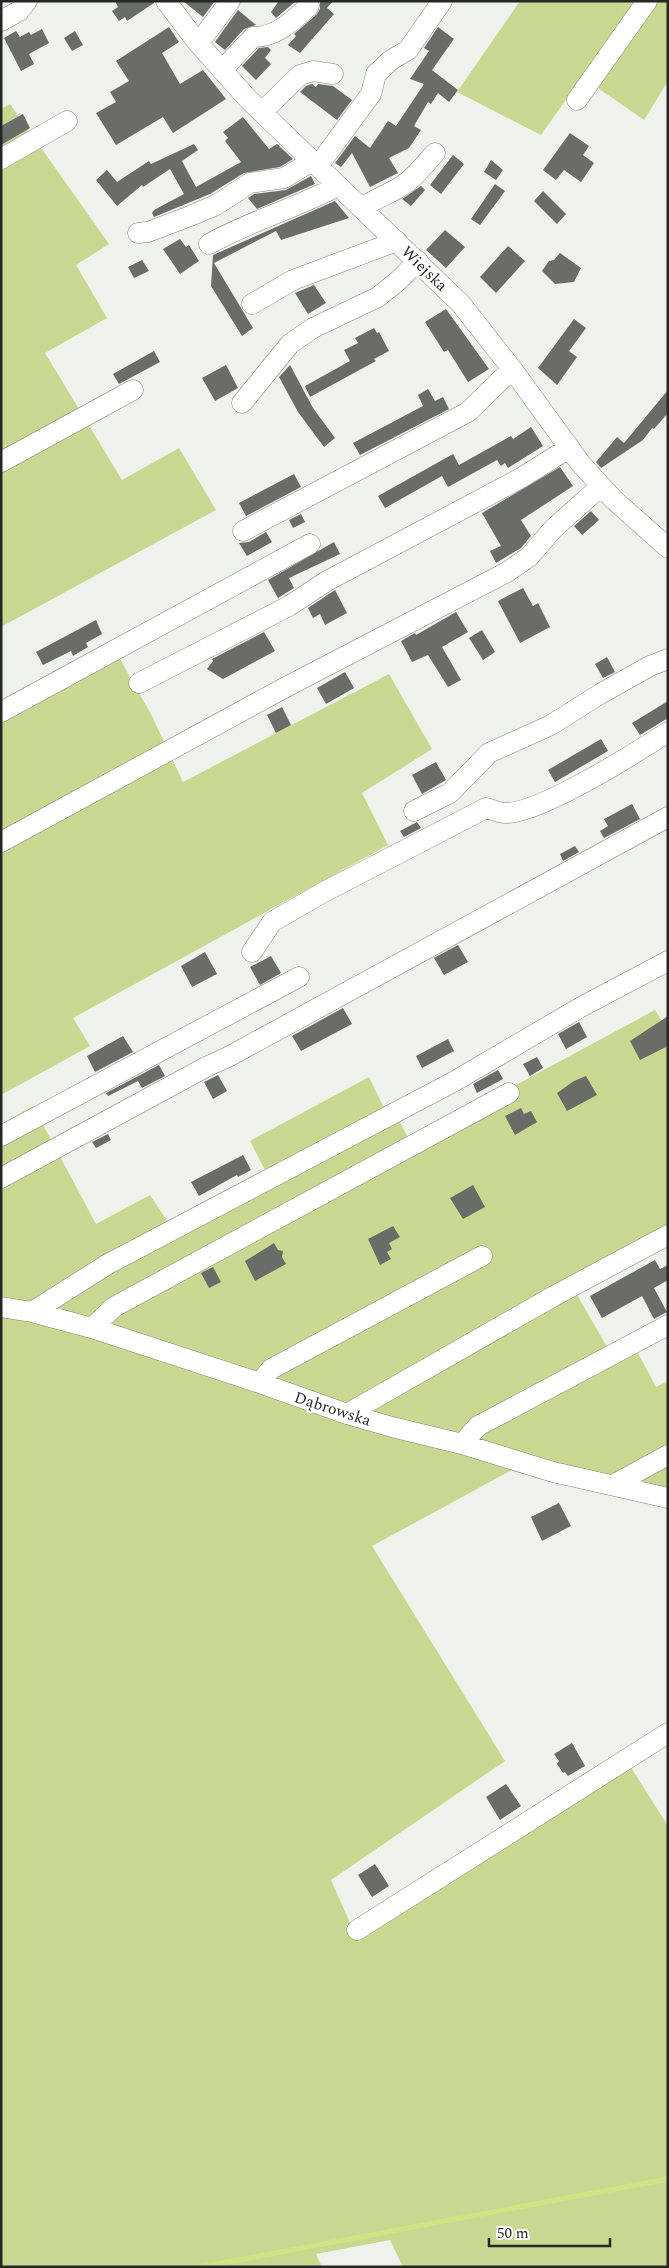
<svg xmlns="http://www.w3.org/2000/svg" width="669" height="2268" font-family="Spectral,serif">
  <rect width="100%" height="100%" fill="#eff1eb"/>
  <path fill="#c9d891" d="M520,1H668V81L644,120L582,77L541,135L457,92Z
    M10,104L109,244L76,265L107,318L45,353L122,480L179,448L216,510L1,627V109Z
    M111,643L152,716L183,782L389,674L432,749L362,793L388,845L73,1018L90,1046L1,1095V703Z
    M655,1010L668,1031V1230L572,1286L607,1347L629,1336L656,1387L668,1381V1509L512,1470L372,1546L505,1761L331,1880L351,1925L625,1758L668,1826V2267H403L390,2240L316,2254L322,2267H1V1124L33,1106L96,1224L150,1195L170,1225L267,1174L250,1141L369,1077L383,1106L391,1104L410,1142Z"/>
  <g fill="none" stroke-linecap="round" stroke-linejoin="round">
    <path stroke="#d0e383" stroke-width="5" d="M201,2267L668,2179"/>
  </g>
  <path fill="#6a6c67" d="M115,1H154V3L127,21L125,17L119,21L112,11L118,7Z
    M183,1H215L203,17Z
    M279,1H296L276,18L271,12Z
    M320,1H333L327,8L334,14L300,53L288,45L296,36L294,34L317,14L320,9Z
    M238,10L256,25L244,29L225,50L215,42Z
    M169,27L179,42L162,53L180,84L203,70L226,99L173,133L163,117L116,145L96,113L116,102L110,92L129,81L116,61Z
    M438,27L454,39L432,70L458,90L449,102L438,93L431,104L428,102L414,126L421,130L409,148L389,158L398,173L370,187L352,153L341,167L335,163L355,136L370,148L388,121L396,126L424,84L410,79L429,51L424,48Z
    M42,29L49,43L29,54L34,64L21,71L4,38L16,31L20,37L29,32L31,35Z
    M75,31L83,45L72,51L64,38Z
    M268,47L271,50L265,58L271,64L256,80L242,66L259,48Z
    M312,84L316,87L318,84L333,86L352,100L337,120L300,92L306,86Z
    M23,114L30,128L1,145V126Z
    M243,117L269,149L277,144L293,159L280,167L244,173L210,194L154,217L152,213L154,210L184,194L170,169L143,187L142,185L117,206L96,180L107,170L117,182L149,161L151,164L194,144L198,150L182,161L196,187L241,162L225,141L228,138L223,132Z
    M570,133L589,146L583,155L594,163L581,182L564,170L556,180L543,170Z
    M453,155L464,164L441,194L430,185Z
    M491,160L503,170L496,180L484,172Z
    M311,176L315,184L257,209L248,198L254,194L286,190Z
    M495,184L505,191L480,225L471,219Z
    M421,186L425,190L411,206L402,199Z
    M543,191L566,214L557,224L534,201Z
    M335,201L349,218L281,240L276,231L214,263L253,328L242,336L211,286L213,255Z
    M445,230L465,247L446,268L426,250Z
    M180,239L186,247L189,245L199,261L180,274L163,249Z
    M508,246L525,261L496,293L480,277Z
    M560,253L581,268L574,282L555,284L542,271L549,261L554,260Z
    M142,260L149,271L134,278L128,267Z
    M314,285L326,303L308,314L295,293Z
    M446,309L489,369L468,382L448,350L444,352L425,322Z
    M574,319L586,328L569,351L577,357L557,385L538,368Z
    M374,328L377,333L379,332L389,351L374,359L376,361L310,397L305,386L350,361L344,350L358,343L355,338Z
    M154,351L160,362L119,384L113,374Z
    M226,365L238,388L215,401L202,378Z
    M290,365L313,408L335,438L324,447L298,412L279,377Z
    M428,389L435,401L443,397L449,409L360,455L353,443L423,406L418,395Z
    M668,390V413L654,429L652,428L643,440L601,468L596,462L617,437L624,443Z
    M531,427L543,446L508,468L505,463L501,466L497,460L448,487L442,476L385,508L378,496L453,454L459,465L511,436L513,439Z
    M560,467L573,486L521,520L531,536L521,548L496,563L490,551L501,546L482,513Z
    M294,474L301,487L246,516L239,503Z
    M591,511L599,520L582,535L574,526Z
    M301,514L305,522L293,528L289,520Z
    M266,532L272,542L247,556L239,543L249,542Z
    M334,542L340,554L289,578L294,588L278,598L268,580Z
    M523,588L533,606L538,603L550,627L520,643L498,601Z
    M335,590L347,613L325,625L320,614L313,618L308,608Z
    M456,612L468,632L442,647L461,680L448,687L428,655L412,662L401,641L415,633L416,635Z
    M96,620L102,634L86,643L88,647L73,656L71,651L43,665L36,652Z
    M482,630L495,652L483,660L469,638Z
    M264,632L275,651L223,679L207,669L213,661L212,659Z
    M607,657L615,672L603,678L595,664Z
    M345,672L354,688L326,704L317,688Z
    M668,701V718L640,735L632,723Z
    M282,707L291,725L276,733L267,715Z
    M601,739L608,751L555,782L548,770Z
    M436,762L446,780L422,794L412,775Z
    M632,804L640,819L604,838L600,831L608,826L604,819Z
    M417,822L421,828L404,837L400,831Z
    M575,846L579,852L563,861L560,854Z
    M458,945L468,962L444,975L434,958Z
    M205,952L217,974L192,987L181,966Z
    M271,956L281,973L260,985L250,967Z
    M343,1008L352,1024L301,1051L292,1036Z
    M668,1016V1046L640,1060L630,1041Z
    M579,1022L587,1037L566,1049L558,1034Z
    M123,1036L133,1052L95,1072L87,1056Z
    M448,1039L454,1051L422,1068L416,1056Z
    M537,1057L543,1068L530,1076L523,1064Z
    M159,1065L165,1076L142,1088L138,1081L108,1096L106,1093Z
    M498,1070L503,1079L477,1093L473,1084Z
    M218,1075L227,1091L213,1099L204,1082Z
    M586,1076L597,1095L567,1111L557,1093L574,1081Z
    M521,1108L524,1114L531,1111L537,1122L515,1135L505,1116Z
    M108,1134L111,1140L96,1148L92,1142Z
    M243,1155L251,1170L238,1177L237,1175L199,1196L191,1182Z
    M473,1185L485,1207L463,1219L450,1198Z
    M393,1226L400,1237L389,1243L392,1249L387,1252L391,1259L380,1265L368,1239Z
    M274,1243L278,1250L283,1251L282,1257L286,1264L255,1281L245,1261Z
    M655,1260L660,1269L668,1265V1280L654,1288L667,1312L654,1319L642,1296L602,1318L590,1296Z
    M213,1267L221,1282L209,1288L201,1273Z
    M559,1503L571,1526L542,1541L531,1517Z
    M572,1743L585,1766L568,1776L565,1772L563,1773L557,1764L559,1761L554,1754Z
    M506,1784L521,1806L500,1820L486,1797Z
    M375,1864L389,1886L372,1897L358,1875Z"/>
  <g fill="none" stroke-linecap="round" stroke-linejoin="round">
    <defs>
      <path id="minor" d="M166,1L197,42L248,99L461,304L512,369L581,464L613,499L668,548
        M1,21L19,11L27,1
        M197,42L204,36L230,1
        M222,70L253,37C277,37 292,21 309,6
        M577,100L647,1
        M262,112L300,75L313,71L333,74
        M1,159L67,121
        M318,166L371,94L376,74L391,60L408,50L442,1
        M362,208C374,199 387,195 400,187C414,179 424,165 435,153
        M138,233L148,232L190,216L216,205L250,183L284,178L312,161
        M209,244C250,221 296,208 338,186
        M252,304L293,280L397,241
        M242,403L290,344L313,328L378,297L399,280L418,261
        M1,462L133,390
        M243,531L468,412L512,369
        M139,683L289,606L327,581L521,478L569,448
        M1,712L310,544
        M414,811L450,793L489,753L551,725L600,694L650,666L668,659
        M1,842L286,687L507,572L529,557L553,529L600,487
        M252,952L272,922L322,893L486,808C492,809 499,813 505,813C539,814 637,752 668,732
        M1,1136L299,977
        M1,1178L206,1067L228,1057L668,817
        M1,1307L32,1312L92,1328L260,1383L347,1414L392,1427L462,1444L553,1472L668,1498
        M32,1312L108,1264L455,1081L581,1007L668,961
        M92,1328L114,1307L509,1093
        M260,1383L271,1369L482,1256
        M347,1414L554,1296L668,1235
        M462,1444L478,1426L668,1325
        M613,1485L668,1455
        M357,1930L668,1733"/>
    </defs>
    <use href="#minor" stroke="#82837e" stroke-width="21"/>
    <use href="#minor" stroke="#fff" stroke-width="20"/>
  </g>
  <g text-anchor="middle" stroke-width="5" stroke-linejoin="round" paint-order="stroke">
    <g font-size="16" fill="#272725" stroke="#fff">
      <text transform="translate(425 268) rotate(44)" y="6">Wiejska</text>
      <text transform="translate(333 1408) rotate(18)" y="6">Dąbrowska</text>
    </g>
  </g>
  <rect width="669" height="2268" fill="none" stroke="#272725" stroke-width="5"/>
  <path d="M489 2238v8h121v-8" fill="none" stroke="#272725" stroke-width="2.5"/>
  <text x="497" y="2238" font-size="15" fill="#272725" stroke="#ffffff" stroke-width="4" paint-order="stroke">50 m</text>
</svg>
